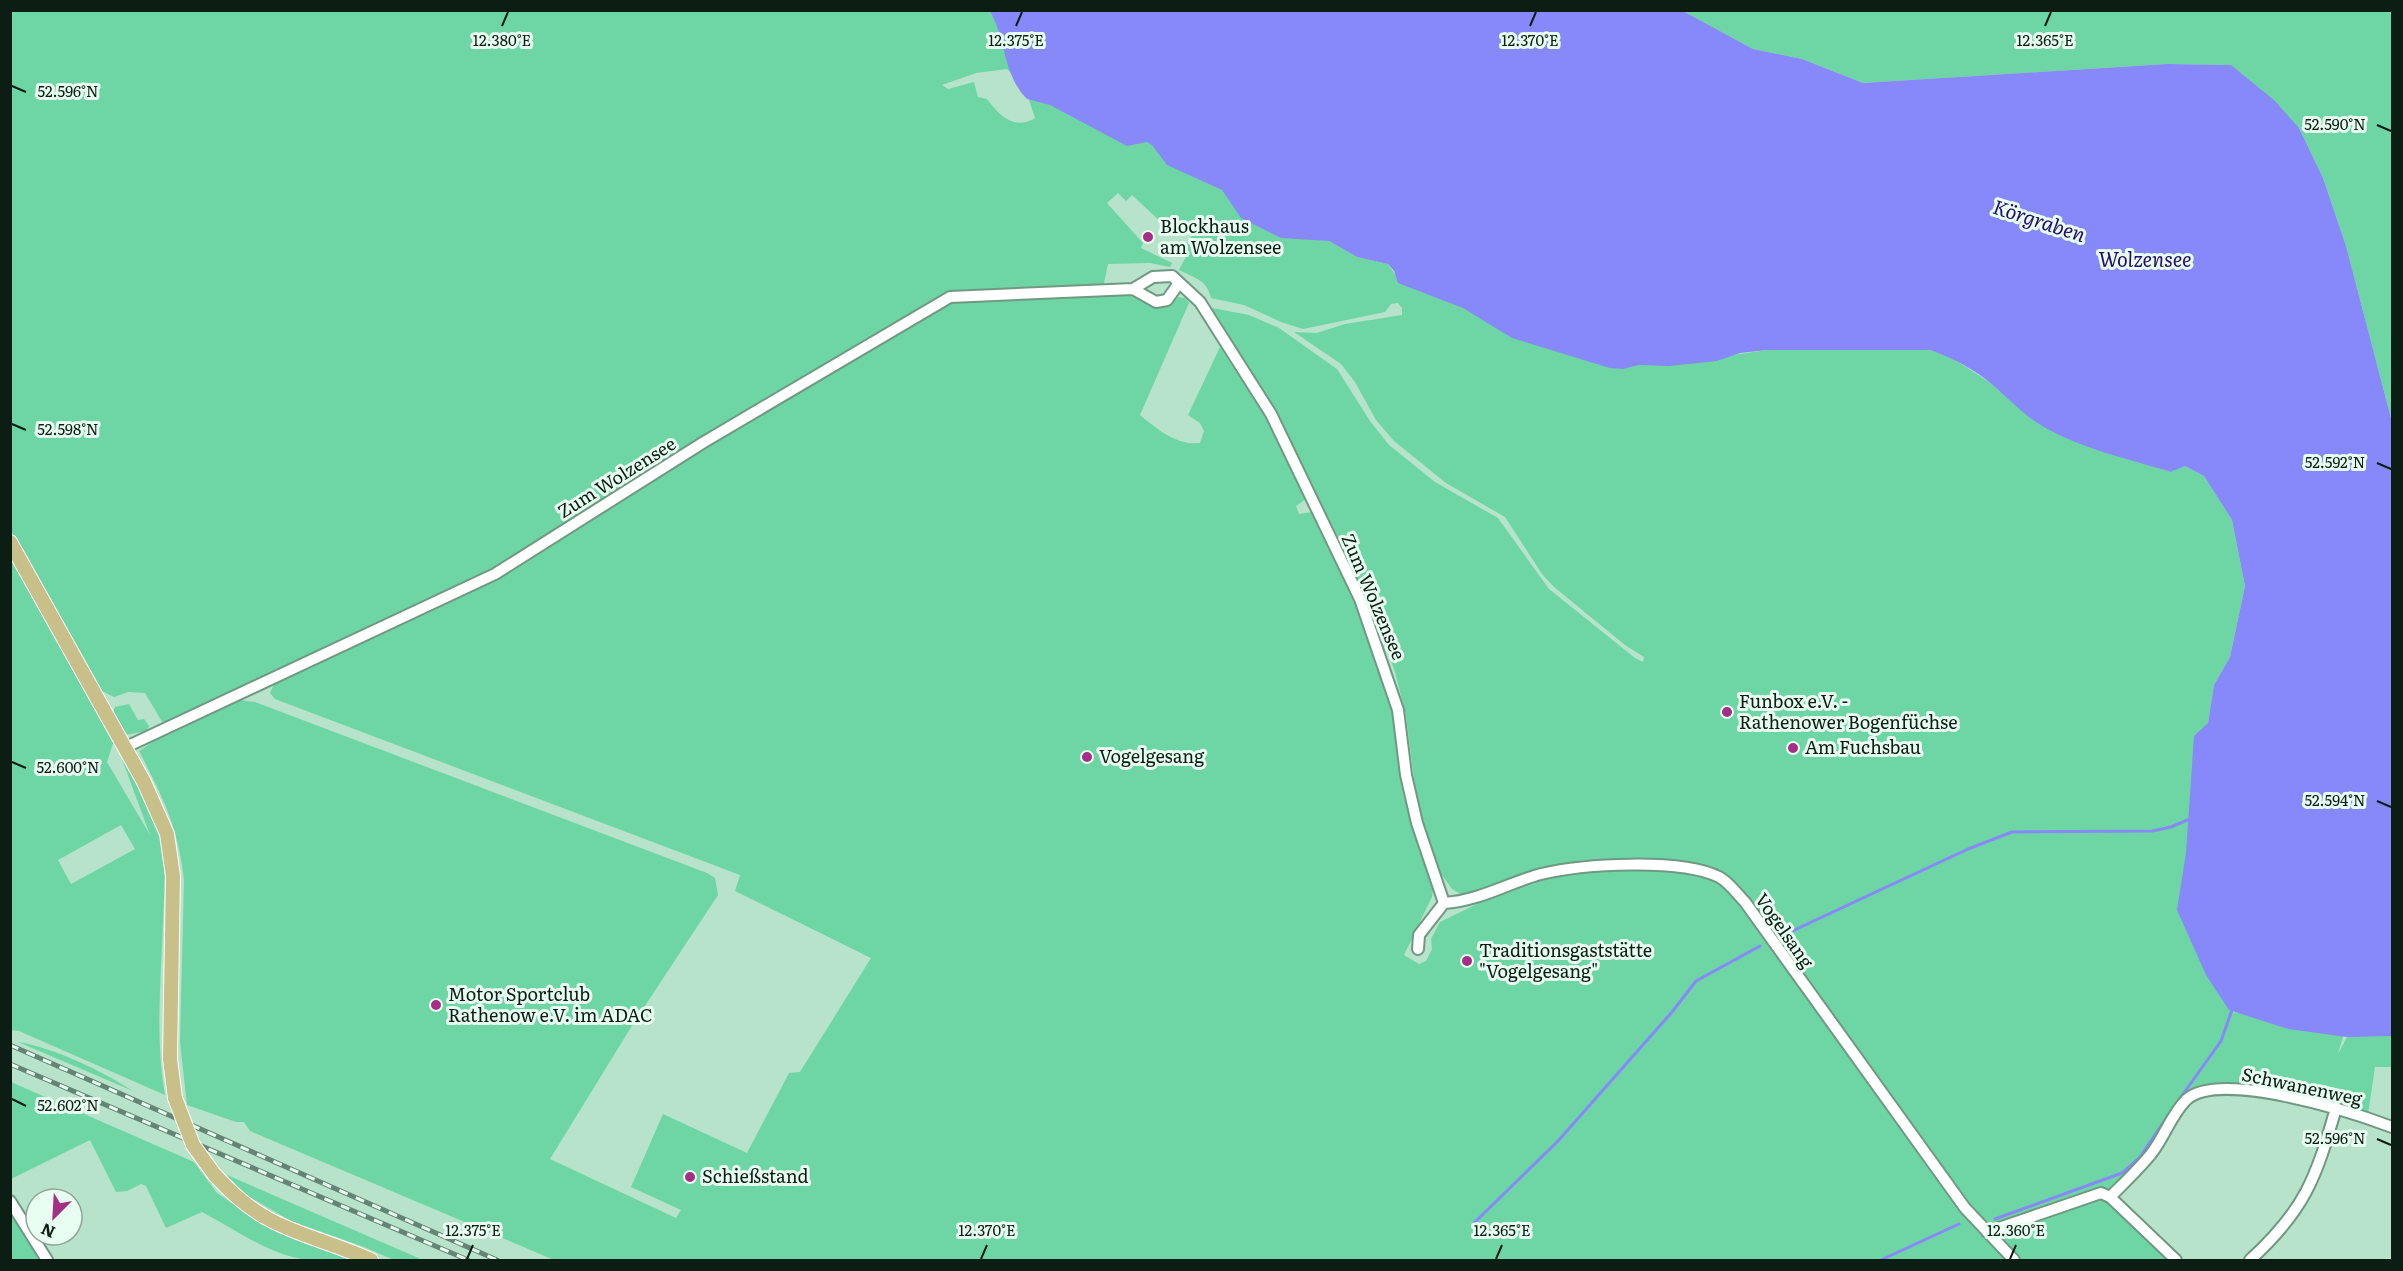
<svg xmlns="http://www.w3.org/2000/svg" width="2403" height="1271" font-family="Literata,serif">
  <rect width="100%" height="100%" fill="#b6e3ca"/>
  <path fill="#6ed6a4" fill-rule="evenodd" d="M10,11H1008L1011,73L1007,69L976,73L942,85L948,89L974,82L978,97L987,99C999,115 1014,131 1035,118L1029,100L1043,94L1116,123L1313,239L1329,241L1357,257L1388,264L1396,276L1726,356L1767,350L1924,349C1953,354 1973,373 1997,387C2053,420 2109,453 2171,472L2185,466L2204,476L2232,520L2245,586L2230,657L2214,685L2208,723L2218,964L2229,1010L2232,1012L2346,1026L2338,1054L2347,1037L2392,1030V1067H2375L2368,1114C2331,1100 2219,1069 2187,1096C2171,1110 2163,1137 2150,1153C2138,1168 2125,1181 2113,1194L2169,1260H2020L1968,1206L1733,883L1670,862L1583,860L1537,870L1474,894L1463,895L1452,889L1441,874L1424,825L1415,787L1406,716L1395,672L1377,623L1338,537L1273,407L1212,308L1249,315L1279,328L1337,369L1370,421L1389,445L1435,482L1498,518L1549,589L1635,658L1643,662L1644,657L1625,645L1554,587L1542,574L1505,517L1446,483L1394,441L1376,420L1355,382L1341,364L1294,332L1317,333L1345,324L1402,315V308L1398,303L1391,304L1385,312L1303,329L1281,322L1244,305L1211,298C1206,280 1199,280 1179,270L1189,251L1184,248L1193,234L1182,227L1177,233L1164,225L1132,195L1126,201L1118,193L1107,203L1143,243L1141,248L1172,263L1170,267L1150,263L1108,264L1104,283L1099,287L947,295L495,571L164,725L145,693L128,692L114,697L100,690L11,533Z
    M1683,11H2392V422L2346,246L2323,178L2299,128L2231,65L2167,64L1863,83L1802,59L1753,49Z
    M1123,294C1147,298 1157,320 1178,297L1185,298L1189,303L1140,415C1157,429 1177,446 1200,443L1204,431L1200,423L1188,415L1220,347L1265,416L1306,499L1296,506L1299,514L1312,512L1356,601L1382,672L1396,727L1403,794L1433,888L1432,897L1404,955L1419,964L1426,961L1432,949L1431,939L1440,922L1479,903L1553,877L1585,871L1643,869L1692,873L1717,879L1743,906L1765,941L1961,1210L2007,1260H554L250,1131L244,1122H236L187,1105L180,1042L184,880C178,826 163,798 139,751L154,741L240,700L255,702L707,873L715,878L718,895L633,1024L550,1159L676,1218L681,1210L631,1187L663,1114L747,1153L789,1073L800,1072L871,958L735,891L740,875L275,699L270,693L274,684L499,575L711,441L950,301Z
    M10,552L115,737L107,762L150,835L122,759L124,757C137,783 155,811 161,840C167,866 164,895 163,922C161,979 155,1038 165,1095L19,1031L11,1030ZM121,825L135,849L71,884L58,860Z
    M129,704L138,720L144,719L149,726L147,731L125,735L112,714L115,707Z
    M18,1042C55,1048 102,1071 133,1091Z
    M11,1082L194,1162L217,1193L268,1227L302,1242L356,1260C340,1260 323,1262 308,1260C268,1255 237,1230 202,1212L166,1228L146,1186L141,1184L127,1191L116,1192L90,1140L11,1179Z
    M227,1175L423,1260H394L364,1247L291,1221L246,1195Z
    M10,1211L38,1256L40,1260H11Z"/>
  <path fill="#8788f9" d="M990,11H1683L1753,49L1802,59L1863,83L2167,64L2231,65L2275,101L2299,128L2323,178L2346,246L2392,422V1036L2347,1037L2288,1029L2229,1010L2206,975L2177,910L2186,853L2194,736L2208,723L2214,685L2230,657L2245,586L2232,520L2204,476L2185,466L2171,472C2129,459 2082,449 2044,427C2025,416 2011,401 1994,386C1976,370 1953,358 1930,350H1767L1740,353L1717,361L1669,366L1639,365L1623,369L1610,368L1512,338L1463,308L1398,283L1394,271L1388,264L1357,257L1329,241L1281,238L1241,218L1222,190L1167,165L1152,145L1147,142L1127,146L1050,105L1027,99C1003,75 1006,39 990,11Z"/>
  <g fill="none" stroke-linecap="round" stroke-linejoin="round">
    <path stroke="#8788f9" stroke-width="3" d="M1775,939L1968,849L2012,832L2152,831L2171,827L2192,818
      M2176,1104L2221,1041L2232,1010
      M1995,1219L2122,1173L2140,1157L2169,1114
      M1474,1223L1558,1141L1672,1012L1696,981L1760,946
      M1881,1260L1959,1224"/>
    <defs>
      <path id="minor" d="M1133,289L1156,302L1167,300L1179,283
        M126,747L495,574L704,442L950,297L1133,289L1153,277L1172,276L1200,302L1271,414L1360,599L1398,710L1406,775L1417,823L1444,903L1419,935L1418,949
        M1444,903C1479,901 1508,883 1541,874C1583,864 1680,858 1719,877C1729,882 1737,894 1745,902L1965,1208L2014,1260
        M2110,1197C2124,1183 2139,1169 2151,1154C2164,1138 2171,1115 2186,1100C2219,1069 2352,1112 2392,1127
        M10,1201L47,1260
        M1987,1232L2101,1193L2110,1197L2176,1260
        M2250,1260C2305,1210 2316,1178 2336,1108"/>
      <path id="major" d="M10,542L144,782L167,834L173,876L170,1059L175,1098
        M214,1174C266,1233 306,1231 371,1260"/>
    </defs>
    <use href="#minor" stroke="#6f9982" stroke-width="14"/>
    <use href="#major" stroke="#fff" stroke-width="16"/>
    <use href="#minor" stroke="#fff" stroke-width="10"/>
    <use href="#major" stroke="#c8bf89" stroke-width="14"/>
    <defs>
      <path id="rail" d="M10,1045L497,1260
        M10,1064L468,1260"/>
    </defs>
    <use href="#rail" stroke="#658574" stroke-width="5"/>
    <use href="#rail" stroke="#e8fef1" stroke-width="3" stroke-dasharray="9" stroke-linecap="butt"/>
    <defs>
      <path id="major-bridge" d="M175,1098L193,1145L214,1174"/>
    </defs>
    <use href="#major-bridge" stroke="#fff" stroke-width="16" stroke-linecap="butt"/>
    <use href="#major-bridge" stroke="#c8bf89" stroke-width="14"/>
  </g>
  <path fill="none" stroke="#0c1d14" stroke-width="2" d="M502,26L508,12M1016,26L1022,12M1530,26L1536,12M2045,26L2051,12M12,86L26,92M2377,125L2391,131M12,424L26,430M2377,463L2391,469M12,762L26,768M2377,801L2391,807M12,1099L26,1106M2377,1139L2391,1145M467,1259L473,1245M981,1259L987,1245M1496,1259L1502,1245M2010,1259L2016,1245"/>
  <g fill="#a62e86" stroke="#e8fef1" stroke-width="2">
    <circle cx="1148" cy="237" r="6"/>
    <circle cx="1727" cy="712" r="6"/>
    <circle cx="1793" cy="748" r="6"/>
    <circle cx="1087" cy="757" r="6"/>
    <circle cx="1467" cy="961" r="6"/>
    <circle cx="436" cy="1005" r="6"/>
    <circle cx="690" cy="1177" r="6"/>
  </g>
  <g text-anchor="middle" stroke-width="6" stroke-linejoin="round" paint-order="stroke">
    <g font-size="18" fill="#0c1d14" stroke="#e8fef1" text-anchor="start">
      <text x="1160" y="233">Blockhaus<tspan x="1160" dy="21">am Wolzensee</tspan></text>
      <text x="1739" y="708">Funbox e.V. -<tspan x="1739" dy="21">Rathenower Bogenfüchse</tspan></text>
      <text x="1805" y="754">Am Fuchsbau</text>
      <text x="1099" y="763">Vogelgesang</text>
      <text x="1479" y="957">Traditionsgaststätte<tspan x="1479" dy="21">"Vogelgesang"</tspan></text>
      <text x="448" y="1001">Motor Sportclub<tspan x="448" dy="21">Rathenow e.V. im ADAC</tspan></text>
      <text x="702" y="1183">Schießstand</text>
    </g>
    <g font-size="18" fill="#0c1d14" stroke="#e8fef1">
      <text transform="translate(617 478) rotate(-32)" y="6">Zum Wolzensee</text>
      <text transform="translate(1373 597) rotate(67)" y="6">Zum Wolzensee</text>
      <text transform="translate(1784 931) rotate(55)" y="6">Vogelsang</text>
      <text transform="translate(2302 1087) rotate(12)" y="6">Schwanenweg</text>
    </g>
    <g font-size="20" font-style="italic" fill="#240a71" stroke="#e8fef1">
      <text transform="translate(2039 221) rotate(18)" y="7">Körgraben</text>
      <text x="2145" y="267">Wolzensee</text>
    </g>
  </g>
  <g font-size="15" text-anchor="middle" fill="#0c1d14" stroke="#e8fef1" stroke-width="6" stroke-linejoin="round" paint-order="stroke">
    <text x="502" y="46">12.380°E</text>
    <text x="1016" y="46">12.375°E</text>
    <text x="1530" y="46">12.370°E</text>
    <text x="2045" y="46">12.365°E</text>
    <text x="68" y="97">52.596°N</text>
    <text x="2335" y="130">52.590°N</text>
    <text x="68" y="435">52.598°N</text>
    <text x="2335" y="468">52.592°N</text>
    <text x="68" y="773">52.600°N</text>
    <text x="2335" y="806">52.594°N</text>
    <text x="68" y="1111">52.602°N</text>
    <text x="2335" y="1144">52.596°N</text>
    <text x="473" y="1236">12.375°E</text>
    <text x="987" y="1236">12.370°E</text>
    <text x="1502" y="1236">12.365°E</text>
    <text x="2016" y="1236">12.360°E</text>
  </g>
  <rect width="2403" height="1271" fill="none" stroke="#0c1d14" stroke-width="24"/>
  <g transform="translate(54 1217) rotate(204)"><circle r="28" fill="#e8fef1" stroke="#90a499" stroke-width="1.5"/>
  <path d="M0-4.5L10 22L0 15L-10 22Z" fill="#a62e86"/>
  <text y="-9" font-size="16" font-weight="bold" text-anchor="middle" fill="#0c1d14">N</text>
  </g>
</svg>
